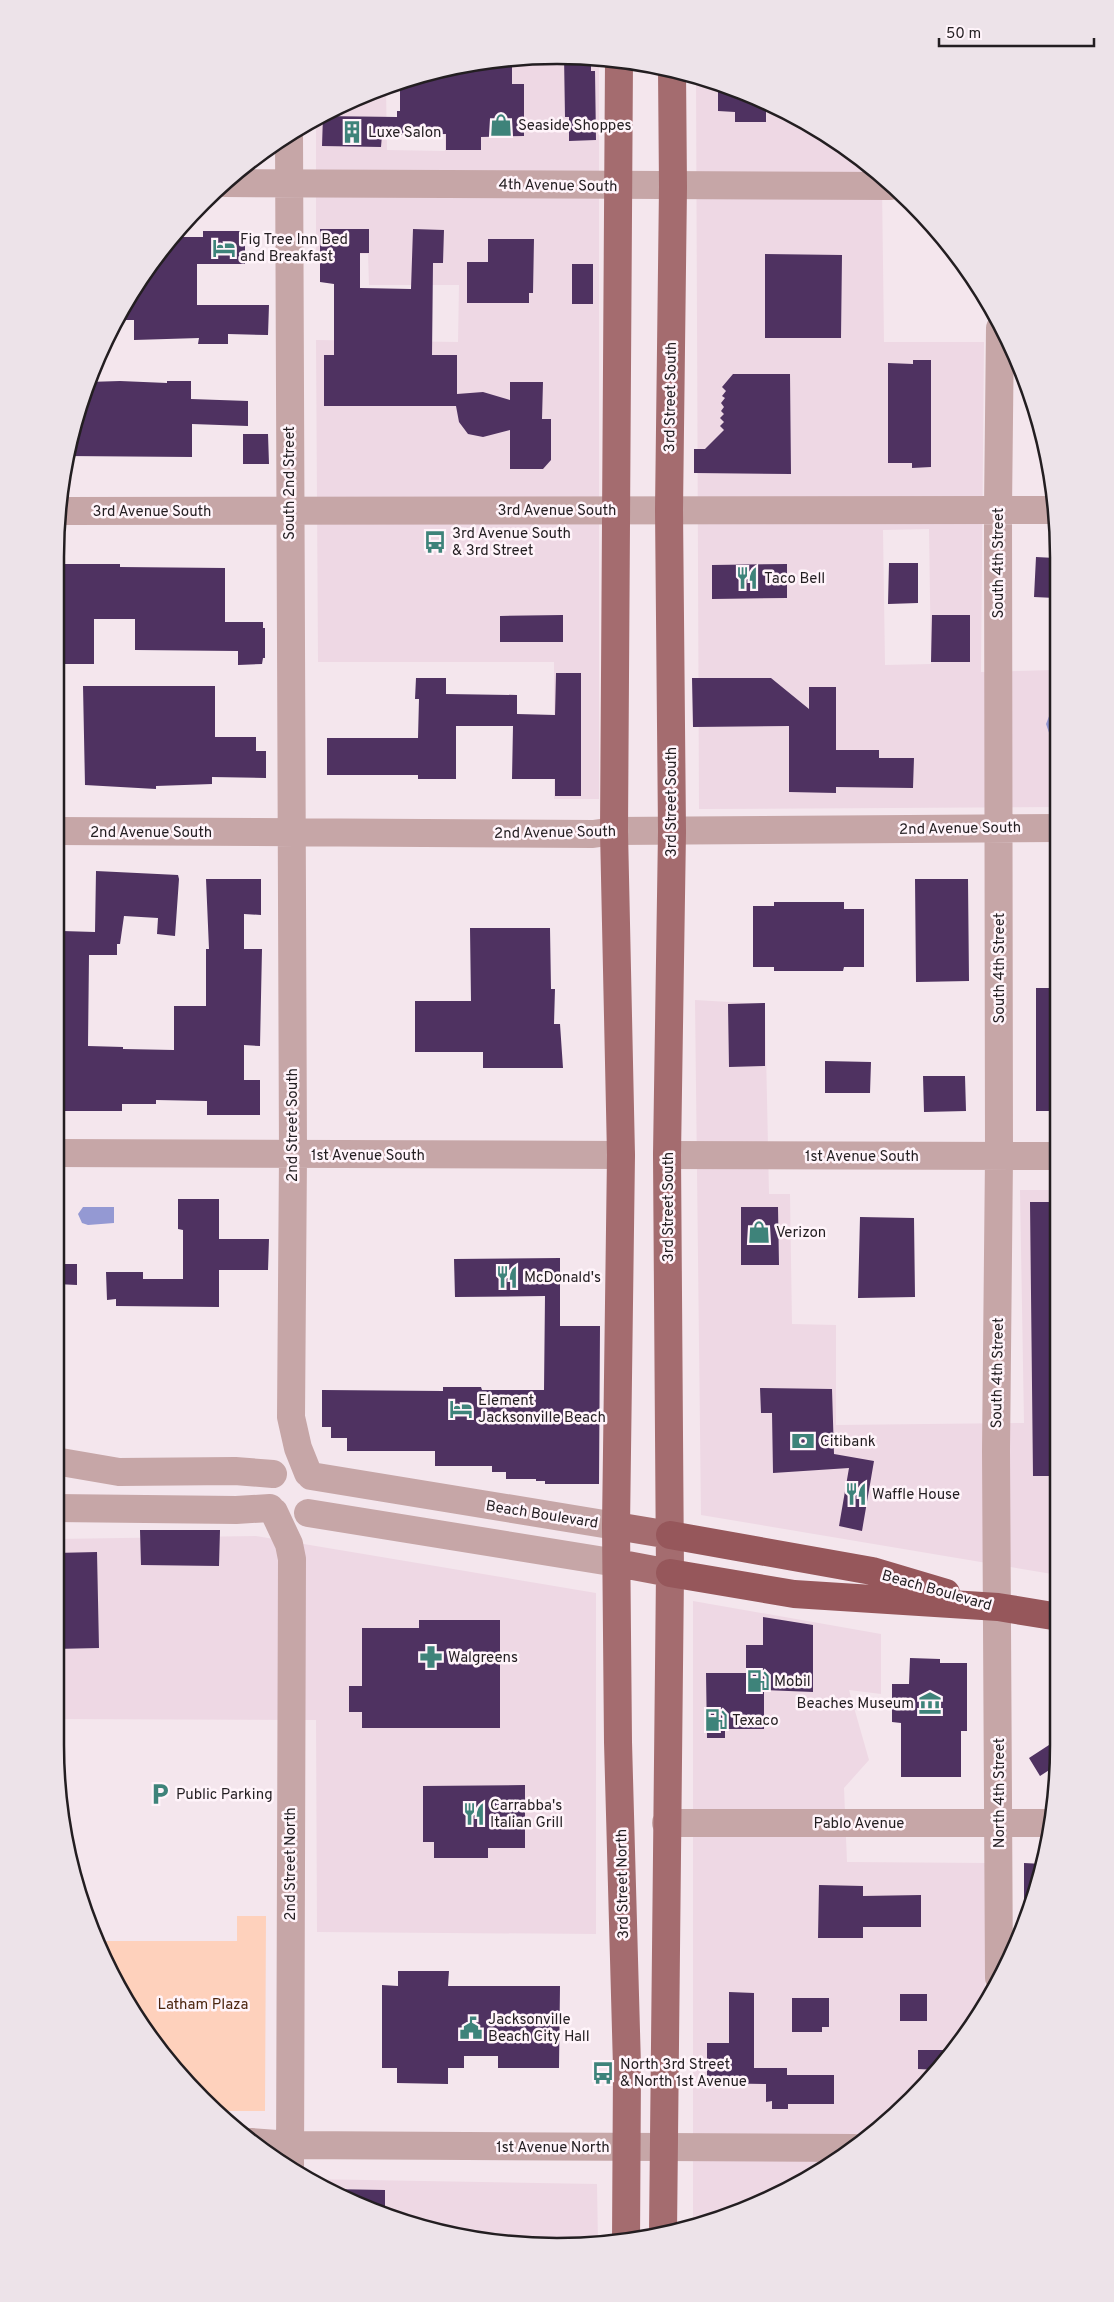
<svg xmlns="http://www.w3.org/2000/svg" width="1114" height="2302" font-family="Overpass,sans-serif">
  <rect width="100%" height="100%" fill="#f4e6ed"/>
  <path fill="#eed8e4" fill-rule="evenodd" d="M557,55L599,59V799H554V662H318L316,340L458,342L459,285H369L368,254H316V119L365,93L386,87L387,150L445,151V86H481V62Z
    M696,77L749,93L862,159L888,185H882L884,342H984L981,672L1055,670L1056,807L699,809ZM929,529L931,664L885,665L883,530Z
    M695,1000L765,1004L769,1194H790L792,1324L836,1325V1425L1024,1423L1020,1190H1057L1058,1575L701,1515Z
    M256,1536L596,1593V1934L317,1932L316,1720L55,1719V1539Z
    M693,1601L881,1634V1694L849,1690L869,1760L844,1788L847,1862L986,1863L985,2005L975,2024L934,2076L863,2143L795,2185L790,2186V2188L779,2195L718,2220L693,2226Z
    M308,2179L597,2184L598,2244L524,2246L459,2237L365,2209Z"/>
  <path fill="#fed1bc" d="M237,1916H266L265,2111H215L159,2051L122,1996L97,1941H237Z"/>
  <path fill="#9499d3" d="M1053,706H1055L1056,753L1046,724Z
    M83,1207H114V1223L88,1225L82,1223L78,1214Z"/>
  <path fill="#4f3261" d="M564,56L591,58V71H595L596,140L569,141V117H565Z
    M512,59V84H524V136L481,137V150H446V134L382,135L381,147L322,146L323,116L397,117V111H400V83L459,65Z
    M718,84L749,93L766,103V122H735V112L718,111Z
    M320,229H369V253H360V288L411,289L413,229L444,230L443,263H433L432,355H457V394L483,392L510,400V382H543L542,419H551V460L543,469H510V430L483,437L468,434L459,422L456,406H324V355H334V284L320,282Z
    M203,231H245V264H197V305H269L268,335L228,334V344H198L199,338L134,340V320H117L140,278L174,237H203Z
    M488,239H534L533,293H529V303H467V262H488Z
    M765,254L842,255L841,338H765Z
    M572,264H593V304H572Z
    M913,360H931V467L912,468V463H888V363L913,364Z
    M733,374H790L791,474L694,473V449H705L724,430L720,426L724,422L720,418L724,414L721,411L724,407L721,403L725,398L722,396L726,391L722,387Z
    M120,381L167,383V381H191V399L248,401V426L192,424V457L66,456L88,382Z
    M243,434H268L269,464H243Z
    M1036,557L1055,558V598L1034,597Z
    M889,563H918V603L888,604Z
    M65,564H120V567L225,568V622H263V628H265V658H263L262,664L238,665V651L135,650V619H94V664H55V569H65Z
    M787,564V598L712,599V565Z
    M563,615V642H500V616Z
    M932,615H970V662H931Z
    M556,673H581V796H555V779H512L513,726H456V779H418V775H327V738H418L419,699H415L416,678H446V694L517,695V714L555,715Z
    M692,678H771L809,709V687H836V750H879V758H914L913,788L836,787V793L789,792V726L693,727Z
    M83,686H215V737H256V751H266V778L212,777V784L156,786V789L85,785Z
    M96,871L178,875L179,879L175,936L157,934L158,918L124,916L120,944H117V955H89L88,1046L123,1047V1049L174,1050V1006H206V949H209L206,879H261V915L244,914V949H262L260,1046L244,1045V1080H260V1115H207V1101L156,1100V1104H122V1111H60L61,1028H58L62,931L95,932Z
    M915,879H968L969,981L916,982Z
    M774,902H844V909H864V967H844L843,971H774V967H753V906H774Z
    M470,928H550L551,989H555L554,1024H560L563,1068H483V1052H415V1001H471Z
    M1036,988H1056L1057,1111H1036Z
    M765,1003V1066L729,1067L728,1004Z
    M825,1061L871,1062L870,1093H825Z
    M923,1076H965L966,1111L924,1112Z
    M178,1199H219V1239H269L268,1270H219V1307L116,1306V1299L107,1300L106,1272H143V1279H183V1230L178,1229Z
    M1030,1202H1057L1058,1476H1033Z
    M741,1207H778L779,1265H741Z
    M860,1217L914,1218L915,1297L858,1298Z
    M560,1258V1326H600L599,1484H545V1481H536V1479H506V1472H492V1466H435V1451H347V1438H331V1427H322V1390L443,1391V1387H481L482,1390H544L545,1296L455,1297L454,1259Z
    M57,1264H77V1285L56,1284Z
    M760,1388L832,1389L834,1454L874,1461L862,1531L839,1526L849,1468L773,1473L772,1413H761Z
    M140,1530H220L219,1566L141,1565Z
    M97,1552L99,1648L55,1649V1553Z
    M763,1617L813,1625V1692L764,1690V1729H725V1738H707L706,1673H746V1645H763Z
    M419,1620H500V1728H362V1712H349V1686H362V1628H419Z
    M910,1658L940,1659V1663H967V1731H961V1777H901V1723L892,1722V1684H909Z
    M1049,1745L1058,1759L1057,1765L1040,1776L1029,1758Z
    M525,1785V1848H488V1858H434V1842H423V1786Z
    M1024,1863L1043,1864L1028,1913L1024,1912Z
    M819,1885L863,1886V1896L921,1895V1927H863V1938H818Z
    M398,1971H449L448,1986H560L559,2068H498V2056H464V2068H448V2084L397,2083V2068H382V1985L398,1986Z
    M729,1992L754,1993V2068H787V2075H834V2104H788V2109H772V2101L766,2102V2084L707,2083V2043H729Z
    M900,1994H927V2021H900Z
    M792,1998H829V2027H822V2032H792Z
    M918,2050H954L939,2070L918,2069Z
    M329,2189L385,2190V2215L365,2209Z"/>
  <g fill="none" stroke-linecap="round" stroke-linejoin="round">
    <path stroke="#c6a6a7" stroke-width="28" d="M289,134L293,1155L291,1417L298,1448L308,1473
      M225,183L890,186
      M59,511L1055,510
      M55,831L593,834L614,831L1056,828
      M55,1153L621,1155
      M667,1155L1057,1156
      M55,1461L119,1472L235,1471L273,1474
      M311,1476L616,1526
      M55,1508L236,1510L270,1508
      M274,1512L289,1544L292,1559L290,2169
      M308,1513L617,1563
      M666,1823H1051
      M999,1978L996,1451L999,1157L998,509L1000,328
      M251,2142L290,2145L854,2148"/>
    <path stroke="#a46c6f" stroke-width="28" d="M619,61L614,831L621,1155L616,1526L618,1742L627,2067L626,2242
      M616,1526L670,1535
      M617,1563L670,1573
      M663,2233L670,1573L667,1155L672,832L669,510L673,187L672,70"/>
    <path stroke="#96575b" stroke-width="28" d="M670,1535L872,1571L946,1593
      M670,1573L794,1594L998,1607L1059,1617"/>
  </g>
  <defs>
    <symbol id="shop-bare" viewBox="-9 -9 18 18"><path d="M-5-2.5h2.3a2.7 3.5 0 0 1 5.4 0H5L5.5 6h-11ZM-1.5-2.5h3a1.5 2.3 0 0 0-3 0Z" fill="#3e837a" stroke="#fff4fa" stroke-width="2.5" paint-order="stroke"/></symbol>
    <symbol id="building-bare" viewBox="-9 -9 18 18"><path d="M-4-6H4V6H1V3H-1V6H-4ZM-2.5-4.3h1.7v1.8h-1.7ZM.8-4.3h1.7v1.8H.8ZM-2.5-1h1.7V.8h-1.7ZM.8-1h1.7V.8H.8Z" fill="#3e837a" stroke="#fff4fa" stroke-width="2.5" paint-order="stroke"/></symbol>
    <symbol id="hotel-bare" viewBox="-9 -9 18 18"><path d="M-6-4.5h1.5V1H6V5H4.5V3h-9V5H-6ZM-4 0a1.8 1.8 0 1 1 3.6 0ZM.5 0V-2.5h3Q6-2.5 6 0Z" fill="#3e837a" stroke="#fff4fa" stroke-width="2.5" paint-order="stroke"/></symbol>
    <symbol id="bus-bare" viewBox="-9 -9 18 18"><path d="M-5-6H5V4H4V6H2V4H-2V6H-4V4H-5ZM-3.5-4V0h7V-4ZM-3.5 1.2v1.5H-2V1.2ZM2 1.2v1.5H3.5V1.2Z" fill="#3e837a" stroke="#fff4fa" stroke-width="2.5" paint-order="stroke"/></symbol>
    <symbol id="restaurant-bare" viewBox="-9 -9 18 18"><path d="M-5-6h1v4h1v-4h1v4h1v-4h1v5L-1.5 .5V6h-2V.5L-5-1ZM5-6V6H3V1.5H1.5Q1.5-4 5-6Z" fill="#3e837a" stroke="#fff4fa" stroke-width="2.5" paint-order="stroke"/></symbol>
    <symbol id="bank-bare" viewBox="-9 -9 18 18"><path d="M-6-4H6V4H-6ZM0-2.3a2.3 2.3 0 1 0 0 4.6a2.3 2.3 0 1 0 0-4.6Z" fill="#3e837a" stroke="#fff4fa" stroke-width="2.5" paint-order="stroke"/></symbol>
    <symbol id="pharmacy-bare" viewBox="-9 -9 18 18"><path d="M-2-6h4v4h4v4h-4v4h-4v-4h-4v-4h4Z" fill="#3e837a" stroke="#fff4fa" stroke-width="2.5" paint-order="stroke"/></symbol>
    <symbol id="fuel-bare" viewBox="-9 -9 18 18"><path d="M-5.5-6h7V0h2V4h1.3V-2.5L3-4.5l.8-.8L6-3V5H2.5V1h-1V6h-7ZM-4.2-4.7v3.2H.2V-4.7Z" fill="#3e837a" stroke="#fff4fa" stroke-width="2.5" paint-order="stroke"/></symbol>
    <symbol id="museum-bare" viewBox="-9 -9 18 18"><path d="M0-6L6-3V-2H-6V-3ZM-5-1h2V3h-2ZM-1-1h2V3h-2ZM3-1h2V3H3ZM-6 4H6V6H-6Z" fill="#3e837a" stroke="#fff4fa" stroke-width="2.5" paint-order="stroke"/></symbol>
    <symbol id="parking-bare" viewBox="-9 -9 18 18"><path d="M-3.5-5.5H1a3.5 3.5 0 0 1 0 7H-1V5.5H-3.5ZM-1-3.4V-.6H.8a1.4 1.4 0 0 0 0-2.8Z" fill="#3e837a" stroke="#fff4fa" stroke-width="2.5" paint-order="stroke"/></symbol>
    <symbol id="civic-bare" viewBox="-9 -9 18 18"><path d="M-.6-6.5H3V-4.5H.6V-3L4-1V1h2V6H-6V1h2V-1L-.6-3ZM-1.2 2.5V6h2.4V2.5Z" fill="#3e837a" stroke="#fff4fa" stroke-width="2.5" paint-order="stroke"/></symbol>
  </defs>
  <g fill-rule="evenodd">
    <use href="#shop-bare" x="485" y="109" width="32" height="32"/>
    <use href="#building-bare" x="336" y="116" width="32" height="32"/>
    <use href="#hotel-bare" x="208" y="232" width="32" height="32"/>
    <use href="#bus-bare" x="419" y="526" width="32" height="32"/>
    <use href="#restaurant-bare" x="731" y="562" width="32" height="32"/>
    <use href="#shop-bare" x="743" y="1216" width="32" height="32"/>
    <use href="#restaurant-bare" x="491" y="1261" width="32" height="32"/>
    <use href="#hotel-bare" x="445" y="1393" width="32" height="32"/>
    <use href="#bank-bare" x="787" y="1425" width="32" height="32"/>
    <use href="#restaurant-bare" x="840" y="1478" width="32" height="32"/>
    <use href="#pharmacy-bare" x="415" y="1641" width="32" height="32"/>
    <use href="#fuel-bare" x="742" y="1665" width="32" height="32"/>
    <use href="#museum-bare" x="914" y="1687" width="32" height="32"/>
    <use href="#fuel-bare" x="700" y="1704" width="32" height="32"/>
    <use href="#parking-bare" x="144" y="1778" width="32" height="32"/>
    <use href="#restaurant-bare" x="458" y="1798" width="32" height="32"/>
    <use href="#civic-bare" x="455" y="2012" width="32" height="32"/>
    <use href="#bus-bare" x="587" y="2057" width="32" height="32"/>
  </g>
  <g text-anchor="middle" stroke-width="5" stroke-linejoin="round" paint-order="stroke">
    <g font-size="15" fill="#231e21" stroke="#fff4fa" text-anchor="start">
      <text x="518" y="130">Seaside Shoppes</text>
      <text x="368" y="137">Luxe Salon</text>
      <text x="240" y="244">Fig Tree Inn Bed<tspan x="240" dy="17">and Breakfast</tspan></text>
      <text x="452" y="538">3rd Avenue South<tspan x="452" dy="17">&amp; 3rd Street</tspan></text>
      <text x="764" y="583">Taco Bell</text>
      <text x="776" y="1237">Verizon</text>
      <text x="524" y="1282">McDonald's</text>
      <text x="478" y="1405">Element<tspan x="478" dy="17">Jacksonville Beach</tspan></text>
      <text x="820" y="1446">Citibank</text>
      <text x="872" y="1499">Waffle House</text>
      <text x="448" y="1662">Walgreens</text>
      <text x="774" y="1686">Mobil</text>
      <text x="914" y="1708" text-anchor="end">Beaches Museum</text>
      <text x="732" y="1725">Texaco</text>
      <text x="176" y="1799">Public Parking</text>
      <text x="490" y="1810">Carrabba's<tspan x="490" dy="17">Italian Grill</tspan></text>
      <text x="488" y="2024">Jacksonville<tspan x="488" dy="17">Beach City Hall</tspan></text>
      <text x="620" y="2069">North 3rd Street<tspan x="620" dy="17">&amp; North 1st Avenue</tspan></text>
    </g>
    <g font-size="15" fill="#231e21" stroke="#fff4fa">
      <text transform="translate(558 185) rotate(1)" y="5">4th Avenue South</text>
      <text transform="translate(670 397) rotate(-89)" y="5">3rd Street South</text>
      <text transform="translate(289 483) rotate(-90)" y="5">South 2nd Street</text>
      <text x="557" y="515">3rd Avenue South</text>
      <text x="152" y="516">3rd Avenue South</text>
      <text transform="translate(998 563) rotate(-90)" y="5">South 4th Street</text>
      <text transform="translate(671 802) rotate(-90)" y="5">3rd Street South</text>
      <text transform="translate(960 828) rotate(-1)" y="5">2nd Avenue South</text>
      <text x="151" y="837">2nd Avenue South</text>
      <text transform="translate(555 832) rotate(-1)" y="5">2nd Avenue South</text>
      <text transform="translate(999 968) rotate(-90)" y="5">South 4th Street</text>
      <text transform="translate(292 1125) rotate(-90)" y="5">2nd Street South</text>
      <text x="368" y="1160">1st Avenue South</text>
      <text x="862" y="1161">1st Avenue South</text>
      <text transform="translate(668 1207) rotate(-90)" y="5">3rd Street South</text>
      <text transform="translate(997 1373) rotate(-89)" y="5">South 4th Street</text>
      <text transform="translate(542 1514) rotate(9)" y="5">Beach Boulevard</text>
      <text transform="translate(937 1590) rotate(16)" y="5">Beach Boulevard</text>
      <text transform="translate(999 1793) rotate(-90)" y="5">North 4th Street</text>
      <text x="859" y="1828">Pablo Avenue</text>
      <text transform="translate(290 1864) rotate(-90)" y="5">2nd Street North</text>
      <text transform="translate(622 1884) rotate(-91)" y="5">3rd Street North</text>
      <text x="553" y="2152">1st Avenue North</text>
    </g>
    <g font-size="15" fill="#4c250e" stroke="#fff4fa">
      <text x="203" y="2009">Latham Plaza</text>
    </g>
  </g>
  <path d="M0 0H1114V2302H0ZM557 64H557A493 493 0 0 1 1050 557V1745A493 493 0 0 1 557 2238H557A493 493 0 0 1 64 1745V557A493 493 0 0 1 557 64Z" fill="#ede3e9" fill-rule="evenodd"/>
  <path fill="none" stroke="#231e21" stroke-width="2.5" d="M557 64H557A493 493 0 0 1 1050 557V1745A493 493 0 0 1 557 2238H557A493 493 0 0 1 64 1745V557A493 493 0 0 1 557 64Z"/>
  <path d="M939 38v8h155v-8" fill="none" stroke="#231e21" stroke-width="2.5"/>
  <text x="946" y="38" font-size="15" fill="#231e21" stroke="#fff4fa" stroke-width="4" paint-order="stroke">50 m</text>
</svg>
